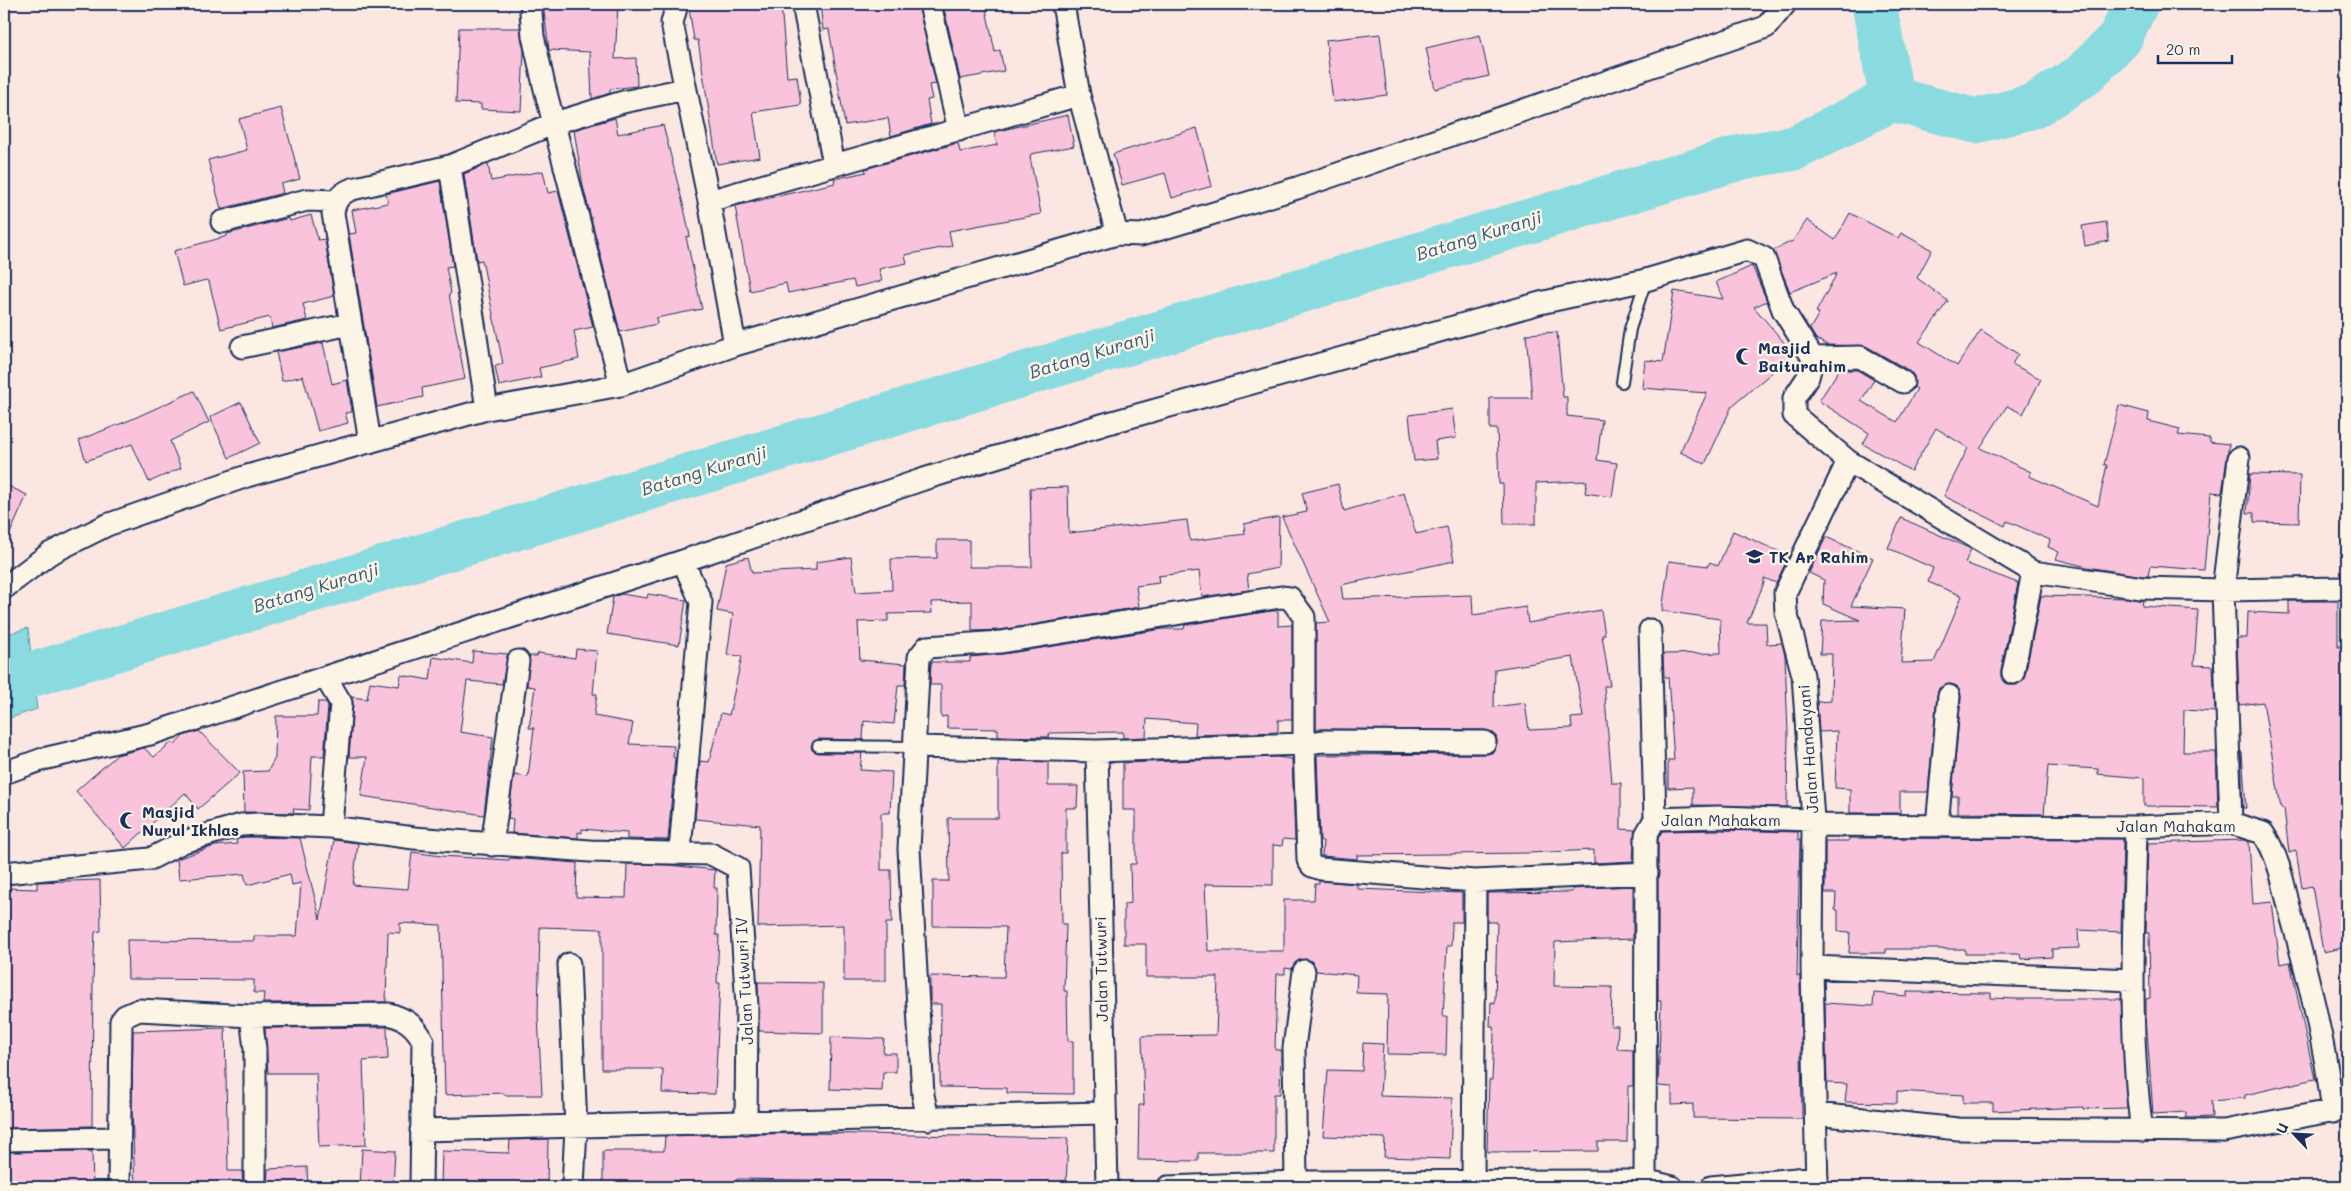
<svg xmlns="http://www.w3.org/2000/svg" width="2351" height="1191" font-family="Mali,sans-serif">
  <rect width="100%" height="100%" fill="#fbe6e2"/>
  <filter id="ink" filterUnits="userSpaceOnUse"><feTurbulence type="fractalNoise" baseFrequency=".02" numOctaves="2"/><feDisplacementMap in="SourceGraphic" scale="10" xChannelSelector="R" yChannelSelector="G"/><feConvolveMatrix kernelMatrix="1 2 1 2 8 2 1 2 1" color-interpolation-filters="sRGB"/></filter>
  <g filter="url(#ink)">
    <path fill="#89dbdf" stroke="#5d96ab" d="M28,628L37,709L4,720V635Z"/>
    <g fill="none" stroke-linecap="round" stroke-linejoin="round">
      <path stroke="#89dbdf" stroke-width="45" d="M1874,4L1892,99
        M4,683L1742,157L1795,148L1892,99L1976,121L2034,106L2082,76L2120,38L2136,4"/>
    </g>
    <path fill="#f9c3dc" stroke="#1b2f5e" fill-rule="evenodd" d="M543,4L618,5L615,59L636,58L637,86L610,89V93L592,99L590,52L549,50Z
      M715,4H781L787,77L797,76L801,105L753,112L760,157L717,164L698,40H694L689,8Z
      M820,4H859L860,8L882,4H918L936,84L929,85L932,99L927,100L931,124L891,136L888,118L845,125L829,29L823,30Z
      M943,4H985L995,52L1000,50L1004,71L960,79Z
      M459,28H520L524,51L521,111L481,109V104L456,103Z
      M1380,34L1387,95L1333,102L1326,40Z
      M1480,35L1489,76L1435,89L1426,48Z
      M281,108L300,179L281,184L283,193L221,209L208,160L247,150L239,119Z
      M1068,115L1074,146L1031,154L1030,157L1041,214L949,231L952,246L905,255L907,263L879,269L882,281L855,287L853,280L788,293L786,283L750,291L735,206L835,183L834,179L866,172L865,169L958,143L960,152L997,145L994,132Z
      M615,118L618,134L663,125L684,208L690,236L686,237L702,309L656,318L657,324L620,332L583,186L574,130Z
      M1197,128L1212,186L1172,198L1165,173L1122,185L1113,154Z
      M488,164L491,181L543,171L548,193L558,191L593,327L574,331L579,359L539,368L541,377L499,386L495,366L503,364L482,260L477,261L464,174Z
      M440,181L453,266L446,267L451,293L449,294L465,379L422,388L423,397L377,407L349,234L356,233L352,210L388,203L386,194Z
      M1850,213L1898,238L1901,233L1932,250L1917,278L1948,301L1919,342L1957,366L1981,330L2018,354L2012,364L2041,379L2023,414L2007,406L1980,448L2031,472L2029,476L2098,506L2107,465H2104L2119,405L2149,413L2148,421L2180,429L2178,435L2210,438V442L2229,444L2222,493L2211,492L2204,570L2150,566L2148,576H2143L2087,567L2056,559L2059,552L2048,547L2050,540L2007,521L2005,526L1944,496L1968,448L1936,428L1911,471L1863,444L1869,433L1819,401L1839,370H1857L1874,380L1861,401L1897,422L1917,389L1914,387V376L1910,371L1866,346L1827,345L1816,339L1810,329L1819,313L1816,312L1837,273L1790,292L1773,250L1793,241L1807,220L1835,240Z
      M311,215L318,240L325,239L334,296L303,304L307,320L272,328L270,317L221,329L209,282L206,280L183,286L174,251L224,237L227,236V234L289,218L290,221Z
      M2106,222L2109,241L2085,246L2082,226Z
      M1752,266L1767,301L1754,307L1794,354L1732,406L1705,464L1680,452L1707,393L1642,388L1645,360L1663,362L1674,291L1723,299L1716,282Z
      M1557,332L1563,397H1567V416L1602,420L1597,460L1617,463L1612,497L1585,493L1587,481L1536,483V524H1504L1503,484H1499L1497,429H1490V398H1532L1526,334Z
      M323,343L332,384L347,380L352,412L345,413L348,423L318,431L303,376L282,381L276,352Z
      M194,391L209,422L170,441L181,468L149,482L132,444L86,461L79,440L130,420Z
      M241,402L260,443L229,458L210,417Z
      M1452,409L1456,438L1435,441L1437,459L1414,461L1409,415Z
      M2250,474L2300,475L2299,523L2254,522V513H2247Z
      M4,484L27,495L4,547Z
      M1338,484L1344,511L1404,493L1416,534L1447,527L1454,561L1341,585L1343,599L1472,595L1473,615L1526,607L1528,623L1601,610L1605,635H1602L1610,686H1604L1612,783H1621V829L1635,830L1633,861L1594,863V850L1528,853L1357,855V859L1322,856L1323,841H1320L1317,755L1485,754L1492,753L1497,743L1496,735L1485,730L1316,729V623L1330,622L1282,517L1307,512L1302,493ZM1573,657L1583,717L1571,718L1572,728L1529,730L1525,703L1494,707L1495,669Z
      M1068,487L1069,533L1187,520L1190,541L1245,534L1244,524L1279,517L1278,568L1247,574L1249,590L1202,597L1199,571L1158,576L1159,583L1136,586L1139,607L1000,630L972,631V601L931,602L932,613L888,614V621L858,622L860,660L906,664L905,685H898L894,724L864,721L863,740L818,739L811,745L812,750L818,753H862L860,770L892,772L890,813H881V870H891L892,923H886V981H844V925L758,927L760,825L695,819L700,761L709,762L721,713L729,715L742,656L727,655L733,614L717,611L726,563L748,557L752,573L816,570V562L851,557L856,592L892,590L891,559L937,558V540H969V567H1032L1030,488Z
      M1901,518L1971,549L1965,563L2018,583L2001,671V677L2010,685H2017L2025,675L2041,596L2127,598L2143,601L2142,606L2198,610L2194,665L2213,666L2215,712L2184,710L2183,752H2216L2218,807L2144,806V778L2098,774V769L2048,766L2044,814L1958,813V796H1952L1961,697L1957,686L1950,684L1939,688L1937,695L1928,792H1900V813H1850V789L1835,788L1837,731L1819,732L1817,702L1831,701L1832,654H1820L1822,621L1860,620L1823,604L1824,580L1809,573L1826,537L1873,558L1851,606L1905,609L1901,663L1934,662L1962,596L1928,582L1933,568L1888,548Z
      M1733,531L1789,556L1776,583L1764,578V583L1747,623H1766L1767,644L1782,643L1785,656L1788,733L1787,807L1693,805V787L1668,788V760H1674L1668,677H1664L1663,654L1721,653L1720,619L1662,611L1669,561L1708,566L1710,562L1718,566Z
      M621,594L647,598L648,594L686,600L679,645L607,634L613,597Z
      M2289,601H2338V647L2347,646V947L2323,952L2312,886L2302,888L2296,851L2289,853L2284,808H2281L2263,702L2239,705L2237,638H2247L2248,612L2289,614Z
      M1270,611H1278V626L1292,625V720H1278V732L1195,735L1196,723L1147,719L1146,737L1123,738V732L1049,733L1048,737L998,736V729L947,728V716L941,717V685H930L931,662H970V657L1003,654L1163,629H1184L1185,625Z
      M576,649L597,651L593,694H597L594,716L633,723L629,744L674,746L673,757L675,758L668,840L627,839V833L582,829V833L578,832V838L512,833L513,819L508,818L514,775L528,777L534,728H529L535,687L527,686L529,656H537L538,653L575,658Z
      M473,651L508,654L502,684L467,681L460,732L493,737L484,815L361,796L367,757H349L353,704L352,697L367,699L370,682L399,686L401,675L430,680L433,657L472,663Z
      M318,702H326L328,706L324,756H312L309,810L293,809L294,813L244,812L243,772L268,771L275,758L276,716H317Z
      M199,731L240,773L198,809L185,793L125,848L76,791L117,755L144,748L154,757L172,742L175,745L183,736Z
      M2241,752H2242L2246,808H2243Z
      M1277,757L1292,759L1295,840L1283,839L1282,846L1273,845V885L1205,884L1208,951H1284V900H1314L1315,884H1319V881L1357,884V889L1462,893V922H1452L1451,946H1447L1443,1016H1447L1446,1055L1387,1054L1388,994L1356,993L1357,975L1316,971L1311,961L1300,959L1292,969L1285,968V974H1277L1275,1050H1281L1280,1094H1274V1153H1198V1161L1138,1160L1139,1105H1144L1142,1036L1216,1035L1218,977H1146V944H1124V904L1131,903L1130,864H1136V810H1123V763Z
      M998,761L1048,762V786H1078L1077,808H1066V853H1061L1062,924H1066L1064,991H1067L1068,1041H1073V1094L1007,1093V1088L940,1087L941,1004H930V976L1004,977L1006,927L933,926V881H949L948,818H998Z
      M1718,830L1798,832V840H1800L1797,976H1800L1802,1119L1693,1118V1104L1672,1105V1087L1658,1086L1661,1001H1658V838L1662,831Z
      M244,837L300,838L320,919L334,840L358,843L353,885L408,889L412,852L441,856L509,860L510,858L577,863L576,897L626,898L627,864L669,865L715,870L714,888H717L716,935H719L717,983H720L715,1094L662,1093L663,1069H602V929L540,927L538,1015L542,1095H504V1093L445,1095L441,925L400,923V933L388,932L386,1002L263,1003L264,993H254V980L128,979L127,940L254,941V936H297L301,883L292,885L290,874L247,885L244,874L179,879L177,859L215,846L237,844L236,840Z
      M1849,838L2123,839L2121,932L2078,930L2079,948L2052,949V957L2021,959L2020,954H1965V949H1886V953H1849L1850,932L1838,931V910H1835L1836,893H1825V841H1849Z
      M2244,840L2249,842L2253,904L2272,902L2280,964L2290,962L2315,1079L2245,1095V1098L2211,1101L2212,1117L2186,1118V1112L2153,1114L2146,1017V999L2150,998L2149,933H2146L2148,843Z
      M100,880L101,931L95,932L93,978L92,1126L4,1128V888L37,889V882Z
      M1633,886V939L1555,942L1554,986L1612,987L1611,1026H1618L1617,1049L1633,1050V1086H1628L1627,1142H1598V1151L1487,1152L1489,1080H1492L1494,1036L1493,1026H1490L1491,1002L1495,1003L1497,922H1487V893L1572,892V889Z
      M758,982L823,983V1033L759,1031Z
      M1907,992L1991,993V998L2016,999H2121L2127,1108L2083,1109V1107L1993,1111V1103H1963V1095L1897,1091V1103L1845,1102L1847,1084L1827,1083L1825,1003L1873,1006L1874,993L1907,996Z
      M387,1027L388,1059L363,1061L366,1145L319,1147L316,1073H268L265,1028Z
      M225,1028L228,1171H242L243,1187H135L132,1110L133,1031Z
      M831,1037L884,1039L883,1053H896V1072H883L882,1091L830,1089Z
      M1363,1043L1383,1044L1380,1096L1452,1098L1450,1159L1384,1157L1385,1138L1323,1136L1328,1070L1362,1071Z
      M808,1133L1068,1138L1066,1187H1011V1183L737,1179V1187H603V1151H664L665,1136Z
      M548,1139L547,1187H441L442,1151L509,1153L510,1140Z
      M362,1149L395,1151L393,1187H360Z
      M92,1151L93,1187H4V1152Z
      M307,1167L308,1187H267L268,1169Z"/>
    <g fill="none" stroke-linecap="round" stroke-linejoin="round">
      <defs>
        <path id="lane" d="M1622,382L1630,329L1646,280
          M818,746L915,747"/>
        <path id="street" d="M677,4L672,23L709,201L735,345
          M803,4L834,165
          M930,4L959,130
          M1063,4L1079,95L1117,234
          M531,12L533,36L544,85L621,385
          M450,166L487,409
          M709,201L1079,95
          M222,222L307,200L336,201
          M242,347L350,324
          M1813,358L1808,377L1794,398V415L1848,461L1785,593L1786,612L1803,675L1813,820L1812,967L1817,1187
          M1813,358L1860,357L1903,382
          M370,442L333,213C335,200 340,194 352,189L450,166L555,123L623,102L685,89
          M1848,461L2033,572L2142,588L2223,590L2347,588
          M4,588L49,554L107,525L247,476L487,409L621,385L735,345L1117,234L1141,235L1297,188L1766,27L1785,4
          M1650,630L1655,819
          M2013,673L2033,572
          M326,678L341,703L331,827
          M915,747L1097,751L1304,744L1323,741L1485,742
          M1097,751L1107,1187
          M4,773L43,759L150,734L683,561L924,479L1105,424L1540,303L1646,280L1747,250L1764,258L1783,310L1813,358
          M2231,823L2223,590L2239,458
          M1813,825L2136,827L2231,823L2263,833C2279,856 2284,887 2291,915C2309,980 2325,1044 2333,1112
          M1937,826L1949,696
          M2136,827C2134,928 2128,1031 2142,1131
          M492,845L518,661
          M680,851L701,602L683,561
          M4,873L150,859L183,842L241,825L258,824L331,827L414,838L590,851L711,854L738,868L747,1006L746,1123
          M569,964L576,1127L573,1187
          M1812,967L2133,980
          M251,1016L255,1049V1187
          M1816,1114L1958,1129L2224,1131L2346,1108
          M928,1119L923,1095L909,849L919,657L927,647L1001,642L1281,597L1290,598L1304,617V744L1308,860L1312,866L1321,869L1475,881L1647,873
          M421,1130L1103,1113
          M4,1140L118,1138
          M1296,1182L1294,1048L1304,971
          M1473,1182L1475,881
          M1645,1182L1646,835L1655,819L1718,817L1813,820
          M119,1187L121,1021L125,1016L139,1010L251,1016L389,1014C406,1019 415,1025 423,1041L421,1187
          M1168,1187L1296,1182L1626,1181L1656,1183L1672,1187
          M1711,1187L1817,1177"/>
      </defs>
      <use href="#lane" stroke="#1b2f5e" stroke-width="14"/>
      <use href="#street" stroke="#1b2f5e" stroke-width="25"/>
      <use href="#lane" stroke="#fcf5e5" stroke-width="10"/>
      <use href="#street" stroke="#fcf5e5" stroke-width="21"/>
    </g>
  </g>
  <defs>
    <symbol id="mosque-bare" viewBox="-9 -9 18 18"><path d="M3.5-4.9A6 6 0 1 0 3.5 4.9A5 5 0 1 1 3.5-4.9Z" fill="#1b2f5e" stroke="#fcf5e5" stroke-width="2.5" paint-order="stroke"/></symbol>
    <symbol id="school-bare" viewBox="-9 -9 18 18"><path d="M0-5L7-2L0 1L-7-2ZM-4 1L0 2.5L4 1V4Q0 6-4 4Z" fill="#1b2f5e" stroke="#fcf5e5" stroke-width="2.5" paint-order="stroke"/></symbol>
  </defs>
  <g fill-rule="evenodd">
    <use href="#mosque-bare" x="1732" y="344" width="25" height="25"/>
    <use href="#school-bare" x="1742" y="544" width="25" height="25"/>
    <use href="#mosque-bare" x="116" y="808" width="25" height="25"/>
  </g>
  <g text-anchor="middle" stroke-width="5" stroke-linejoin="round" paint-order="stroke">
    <g font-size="16" font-weight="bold" fill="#1b2f5e" stroke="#fcf5e5" text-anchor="start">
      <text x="1758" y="354">Masjid<tspan x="1758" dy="18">Baiturahim</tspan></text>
      <text x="1769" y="563">TK Ar Rahim</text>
      <text x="142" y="818">Masjid<tspan x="142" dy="18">Nurul Ikhlas</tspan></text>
    </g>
    <g font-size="16" fill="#1b2f5e" stroke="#fcf5e5">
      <text transform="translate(1808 749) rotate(-94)" y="6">Jalan Handayani</text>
      <text x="1721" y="826">Jalan Mahakam</text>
      <text x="2176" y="832">Jalan Mahakam</text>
      <text transform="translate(1101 969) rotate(-91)" y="6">Jalan Tutwuri</text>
      <text transform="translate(744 981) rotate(-93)" y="6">Jalan Tutwuri IV</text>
    </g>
    <g font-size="18" font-style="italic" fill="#365a7e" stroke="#fcf5e5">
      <text transform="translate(1479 236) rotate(-17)" y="6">Batang Kuranji</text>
      <text transform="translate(1092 354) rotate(-17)" y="6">Batang Kuranji</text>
      <text transform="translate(704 471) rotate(-17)" y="6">Batang Kuranji</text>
      <text transform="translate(316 588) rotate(-17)" y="6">Batang Kuranji</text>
    </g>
  </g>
  <rect width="2351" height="1191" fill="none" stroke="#fcf5e5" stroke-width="20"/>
  <rect x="10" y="10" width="2331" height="1171" fill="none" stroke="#1b2f5e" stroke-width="2" filter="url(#ink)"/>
  <g transform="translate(2294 1134) rotate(295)" stroke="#fcf5e5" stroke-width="4" paint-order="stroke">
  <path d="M0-4L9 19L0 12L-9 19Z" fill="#1b2f5e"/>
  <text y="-8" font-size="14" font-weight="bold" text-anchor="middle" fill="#1b2f5e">U</text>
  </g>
  <path d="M2158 55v8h74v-8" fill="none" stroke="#1b2f5e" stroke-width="2.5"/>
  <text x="2166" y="55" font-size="15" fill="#1b2f5e" stroke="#fcf5e5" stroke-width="4" paint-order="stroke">20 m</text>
</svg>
